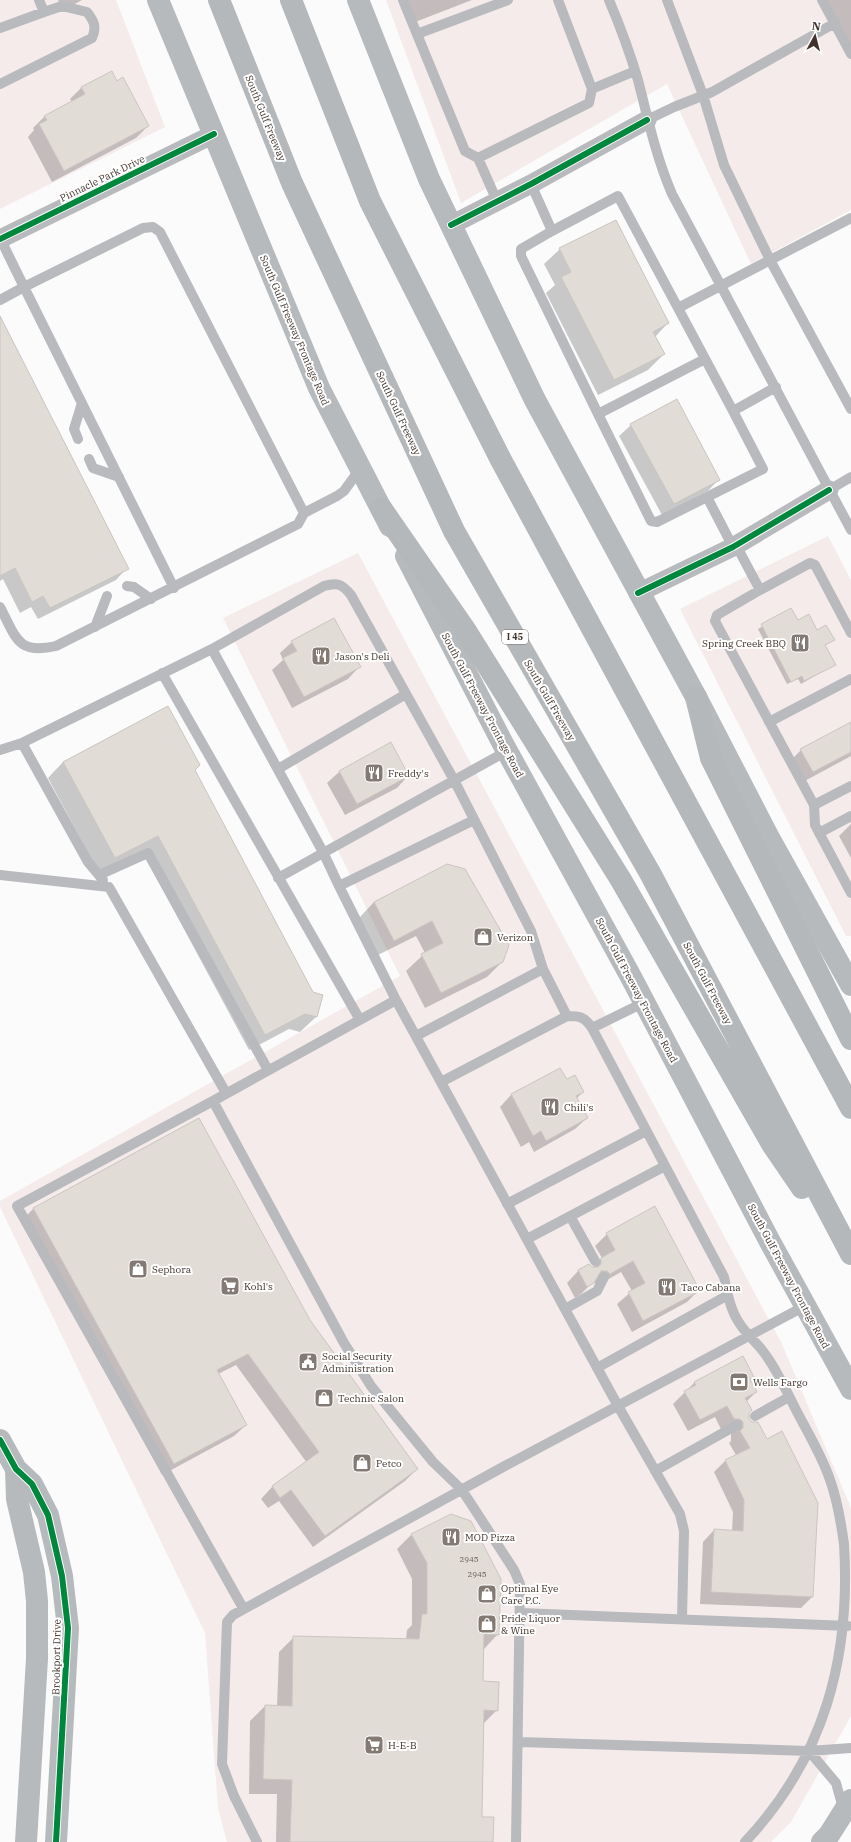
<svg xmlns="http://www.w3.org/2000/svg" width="851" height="1842" font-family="'IBM Plex Serif',serif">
  <rect width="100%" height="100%" fill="#fbfbfb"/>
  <path fill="#f5ebeb" d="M0,0H116L165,127L0,209Z
    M386,0H851V210L751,264L667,84L461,203Z
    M828,536L851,580V936H846L680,609Z
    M358,553L782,1344L851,1508V1716L791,1822L771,1842H227L218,1808L205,1633L0,1207V1201L400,976L223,618Z"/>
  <path fill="#0003" d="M58,0H82L62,11Z
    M401,0H472L410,24Z
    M826,0H851V46Z
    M116,82L148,126L136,138L52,182L28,137L34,130L33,128L45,116L72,102L70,99L82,87Z
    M560,249L668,323L655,337L664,354L648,370L598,395L546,293L555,285L544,264Z
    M0,337L127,568L116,580L38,619L31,607L20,613L3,579L0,581Z
    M631,425L719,479L708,491L662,515L619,436Z
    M791,610L797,621L833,640L825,646L835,664L801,684L798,679L787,684L758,629Z
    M292,642L359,667L348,679L292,708L272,670L283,660L280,653Z
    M168,707L194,770L312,993L322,996L316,1017L300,1032L289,1029L249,1050L142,851L99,873L48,778L63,762Z
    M851,723V756L801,783L789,762L801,750Z
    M391,744L408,776L397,788L345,815L327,783L339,772Z
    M851,824V858L839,836Z
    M447,865L503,961L487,977L425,1008L406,971L425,953L416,936L378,955L359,918L374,902Z
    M560,1069L566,1080L583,1092L576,1099L587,1118L575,1129L534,1152L529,1142L521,1147L500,1107L511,1095Z
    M34,1208L309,1321L417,1469L405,1481L313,1547L279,1501L268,1508L261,1499L272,1487L307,1463L236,1365L218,1374L246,1425L234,1436L162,1475L22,1220Z
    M607,1234L698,1291L687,1302L632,1332L617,1304L632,1291L621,1272L598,1285L593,1282L581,1294L575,1298L567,1283L578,1271L589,1265L592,1268L602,1258L595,1246Z
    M753,1377L750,1380L756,1392L746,1402L748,1419L812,1597L801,1608L700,1604L703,1542L714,1530L732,1531L733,1512L714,1472L725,1461L736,1455L729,1443L731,1441V1434L728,1431H722L715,1417L688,1431L673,1404L695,1382Z
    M412,1534L498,1634L483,1650L482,1682L497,1710L483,1724L481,1818L492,1842H276L277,1794H249L250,1721L265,1706L277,1707L279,1652L294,1637L406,1640L407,1630L412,1625V1579L397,1549Z"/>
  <path fill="#e2dcd7" stroke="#cbc5c0" d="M112,71L117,81L123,77L149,126L64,171L39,124L47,120L44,116L85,94L81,87Z
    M616,220L669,323L653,332L665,354L614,380L561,277L571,272L559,248Z
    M0,316L129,569L50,608L43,596L32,602L15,568L0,576Z
    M677,399L720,480L674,504L630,424Z
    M791,608L798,620L809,614L817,630L826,625L835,640L825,645L836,665L804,681L802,676L791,682L761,624Z
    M334,618L361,667L304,697L283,658L297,651L291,641Z
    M168,706L200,765L195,770L313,992L323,995L317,1017L305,1014L265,1035L158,836L115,858L63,762Z
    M851,722V752L813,772L800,749Z
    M391,742L409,776L357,804L339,771Z
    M447,864L465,869L509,945L503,962L441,993L421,954L443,943L432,921L394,941L374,902Z
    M560,1068L567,1079L575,1075L584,1092L576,1096L588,1118L546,1141L541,1131L533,1136L511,1094Z
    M199,1118L310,1320L418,1469L325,1536L291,1490L280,1498L272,1486L319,1452L248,1354L217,1370L247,1425L174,1464L33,1208Z
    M655,1206L700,1291L643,1321L628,1292L645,1283L633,1261L610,1274L607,1271H601L594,1283L587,1287L578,1270L589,1264L592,1267H598L601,1264V1258L615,1250L606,1233Z
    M743,1356L754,1377L750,1379L757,1392L745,1398L752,1410L749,1413V1419L752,1422H758L767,1439L782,1431L818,1503L813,1597L711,1592L714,1529L743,1531L744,1500L725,1460L750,1448L740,1431L743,1428V1422L740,1419H734L727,1406L700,1420L684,1391L696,1385L694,1382Z
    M451,1514L471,1521L501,1579L499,1635L484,1634L483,1681L499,1682L498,1711L484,1710L482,1817H494L493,1842H290L292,1780L263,1779L265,1705L292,1706L293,1636L419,1639L422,1614H427V1563L411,1534Z"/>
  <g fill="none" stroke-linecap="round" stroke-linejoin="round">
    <path stroke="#b8babe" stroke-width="10" d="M403,0L465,151L478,158L589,103L592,89L558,0
      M609,0C620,26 630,53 638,80C648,119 656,157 672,194L851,530
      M667,0L703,95L724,165L770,260L851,409
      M822,0L851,54
      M0,28L44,12
      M417,34L508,0
      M0,84L92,38C97,27 94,21 87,12L62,6L44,12L39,0
      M592,89L635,71
      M647,120L674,107L712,92L835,23
      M478,158L497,201
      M531,184L552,231L618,196L678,308L851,218
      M552,231L521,249V256L598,414L705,359
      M0,238L24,287L143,228L153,227L160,232L304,513L298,524L56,646C17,655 16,637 0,607
      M0,300L24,287L174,588
      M678,308L733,411L776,387
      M733,411L763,469L707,497L733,547
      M598,414L651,521L657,522L707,497
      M78,439L74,429L82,403
      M89,459L93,468L119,477
      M829,490L851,477
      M304,513L337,496L344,491L360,469
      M736,545L760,590L810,563L815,565L851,633
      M127,586L134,587L151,599
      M760,590L717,615L715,621L814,805L815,825L851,893
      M95,627L107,596
      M212,649L324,586C337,582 342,584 351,595L454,780L531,931L543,969L416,1036
      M162,673L360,1020
      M769,722L851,679
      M22,743L88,862L103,880
      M0,750L22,743L212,649L323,852L339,886L474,820
      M278,769L406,694
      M814,805L851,786
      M819,833L851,816
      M0,875L109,887L226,1093
      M99,875L148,853L268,1070
      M278,878L507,751
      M339,886L396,1000
      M543,969L567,1016
      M592,1028L724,1277C727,1292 730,1308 738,1321C745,1333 754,1340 762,1350C775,1366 784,1386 793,1404C805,1428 820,1452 829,1477C837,1498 841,1522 844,1544C851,1659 824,1758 745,1842
      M441,1082L567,1016C580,1016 585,1017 592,1028L645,1002
      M213,1101L17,1206L243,1608
      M507,1204L646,1131
      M570,1216L595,1261
      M527,1239L665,1166
      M565,1309L597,1291L604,1277
      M597,1368L728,1295
      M755,1416L789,1397
      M655,1471L737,1425
      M521,1613L848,1626
      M519,1742L809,1751L851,1748
      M809,1751L836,1783L843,1808
      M257,1842L234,1796L222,1764L227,1622L233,1615L503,1467L805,1306
      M516,1842L520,1584L514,1570L462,1490L433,1462L371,1386L344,1343L213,1101L396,1000L618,1406L680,1514L684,1531L682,1619"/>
    <path stroke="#b8babe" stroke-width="19" d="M451,225L531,184L647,120
      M0,239L214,134
      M638,593L733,547L829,490"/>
    <path stroke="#b7babd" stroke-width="22" d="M158,0L319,388L390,526
      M358,0L429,179L535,400L696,697L768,836L851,985
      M406,556L502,742L631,977L769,1240L851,1389
      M0,1440L16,1469L32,1484L48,1515L62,1576L68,1628L56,1842
      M16,1469L17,1499L34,1572L37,1601V1659L26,1842
      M822,1842L829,1835L851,1800"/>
    <path stroke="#b5b8ba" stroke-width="22" d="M219,0L292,183L454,531L650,873L851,1254
      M291,0L370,201L501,460L851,1108
      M381,508L466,631L621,880L772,1144L802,1188
      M696,697L711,758L851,1039"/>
    <defs>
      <path id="cycleway" d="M451,225L531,184L647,120
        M0,239L214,134
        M638,593L733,547L829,490
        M0,1440L16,1469L32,1484L48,1515L62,1576L68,1628L56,1842"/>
    </defs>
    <use href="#cycleway" stroke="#fff" stroke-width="8"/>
    <use href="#cycleway" stroke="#00873e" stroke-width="6"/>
  </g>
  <defs>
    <symbol id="restaurant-square" viewBox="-11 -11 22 22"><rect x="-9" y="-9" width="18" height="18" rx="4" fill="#837a74" stroke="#fff"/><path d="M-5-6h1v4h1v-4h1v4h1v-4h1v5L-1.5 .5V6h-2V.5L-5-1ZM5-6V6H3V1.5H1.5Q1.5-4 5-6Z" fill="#fff"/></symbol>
    <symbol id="shop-square" viewBox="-11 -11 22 22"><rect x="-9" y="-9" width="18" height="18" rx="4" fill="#837a74" stroke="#fff"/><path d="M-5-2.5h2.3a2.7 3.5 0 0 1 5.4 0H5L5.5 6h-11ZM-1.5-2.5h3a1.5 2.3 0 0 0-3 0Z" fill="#fff"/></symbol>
    <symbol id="supermarket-square" viewBox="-11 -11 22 22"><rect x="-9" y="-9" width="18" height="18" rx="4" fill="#837a74" stroke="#fff"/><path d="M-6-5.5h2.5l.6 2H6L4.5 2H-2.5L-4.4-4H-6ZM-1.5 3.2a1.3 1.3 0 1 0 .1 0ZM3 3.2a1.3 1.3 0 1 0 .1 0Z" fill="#fff"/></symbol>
    <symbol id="civic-square" viewBox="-11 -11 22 22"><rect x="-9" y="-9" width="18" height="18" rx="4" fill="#837a74" stroke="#fff"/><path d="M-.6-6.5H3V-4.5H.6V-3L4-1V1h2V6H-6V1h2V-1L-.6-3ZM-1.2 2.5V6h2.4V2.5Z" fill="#fff"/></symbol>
    <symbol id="bank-square" viewBox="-11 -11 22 22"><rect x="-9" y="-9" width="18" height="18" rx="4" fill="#837a74" stroke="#fff"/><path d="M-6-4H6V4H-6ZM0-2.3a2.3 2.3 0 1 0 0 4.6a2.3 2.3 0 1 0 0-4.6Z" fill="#fff"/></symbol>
  </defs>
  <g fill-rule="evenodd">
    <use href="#restaurant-square" x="789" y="632" width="22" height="22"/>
    <use href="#restaurant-square" x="310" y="645" width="22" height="22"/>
    <use href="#restaurant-square" x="363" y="762" width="22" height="22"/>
    <use href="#shop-square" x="472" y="926" width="22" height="22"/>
    <use href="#restaurant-square" x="539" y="1096" width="22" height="22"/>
    <use href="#shop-square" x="127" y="1258" width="22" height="22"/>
    <use href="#supermarket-square" x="219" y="1275" width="22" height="22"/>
    <use href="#restaurant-square" x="656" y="1276" width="22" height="22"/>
    <use href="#civic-square" x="297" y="1351" width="22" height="22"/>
    <use href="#bank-square" x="728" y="1371" width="22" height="22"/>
    <use href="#shop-square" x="313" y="1387" width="22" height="22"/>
    <use href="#shop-square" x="351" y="1452" width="22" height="22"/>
    <use href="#restaurant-square" x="440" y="1526" width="22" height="22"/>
    <use href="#shop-square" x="476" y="1583" width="22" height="22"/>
    <use href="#shop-square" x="476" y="1613" width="22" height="22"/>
    <use href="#supermarket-square" x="363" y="1734" width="22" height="22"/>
  </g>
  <g text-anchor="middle" stroke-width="4" stroke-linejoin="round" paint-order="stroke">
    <g font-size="8" fill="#6a5e57">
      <text x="469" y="1562">2945</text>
      <text x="477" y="1577">2945</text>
    </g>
    <rect fill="#fff" stroke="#7b716b" stroke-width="1" x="502" y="630" width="26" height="14" rx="3"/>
    <g font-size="9" font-weight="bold" fill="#42342c">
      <text x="515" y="640">I 45</text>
    </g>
    <g font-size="10" fill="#42342c" stroke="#fff">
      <text transform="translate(266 118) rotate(68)" y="4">South Gulf Freeway</text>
      <text transform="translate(102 178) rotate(-26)" y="4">Pinnacle Park Drive</text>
      <text transform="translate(295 330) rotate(67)" y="4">South Gulf Freeway Frontage Road</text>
      <text transform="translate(399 413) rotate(65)" y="4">South Gulf Freeway</text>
      <text transform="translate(550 700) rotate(60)" y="4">South Gulf Freeway</text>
      <text transform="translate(483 705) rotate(62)" y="4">South Gulf Freeway Frontage Road</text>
      <text transform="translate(708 983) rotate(62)" y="4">South Gulf Freeway</text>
      <text transform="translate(637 990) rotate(62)" y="4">South Gulf Freeway Frontage Road</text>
      <text transform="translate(789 1276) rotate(62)" y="4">South Gulf Freeway Frontage Road</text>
      <text transform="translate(56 1657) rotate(-89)" y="4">Brookport Drive</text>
    </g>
    <g font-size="10" fill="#42342c" stroke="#fff" text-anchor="start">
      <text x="786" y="647" text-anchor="end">Spring Creek BBQ</text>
      <text x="335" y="660">Jason's Deli</text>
      <text x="388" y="777">Freddy's</text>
      <text x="497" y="941">Verizon</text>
      <text x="564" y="1111">Chili's</text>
      <text x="152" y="1273">Sephora</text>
      <text x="244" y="1290">Kohl's</text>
      <text x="681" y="1291">Taco Cabana</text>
      <text x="322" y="1360">Social Security<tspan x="322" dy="12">Administration</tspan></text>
      <text x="753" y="1386">Wells Fargo</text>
      <text x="338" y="1402">Technic Salon</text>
      <text x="376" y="1467">Petco</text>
      <text x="465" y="1541">MOD Pizza</text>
      <text x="501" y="1592">Optimal Eye<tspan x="501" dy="12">Care P.C.</tspan></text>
      <text x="501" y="1622">Pride Liquor<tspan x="501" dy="12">&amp; Wine</tspan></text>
      <text x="388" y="1749">H-E-B</text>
    </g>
  </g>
  <g transform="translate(815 36) rotate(7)" stroke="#ffffff" stroke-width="3" paint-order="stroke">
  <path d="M0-3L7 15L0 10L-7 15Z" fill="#42342c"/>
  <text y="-6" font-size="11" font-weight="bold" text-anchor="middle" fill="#42342c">N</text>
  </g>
</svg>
